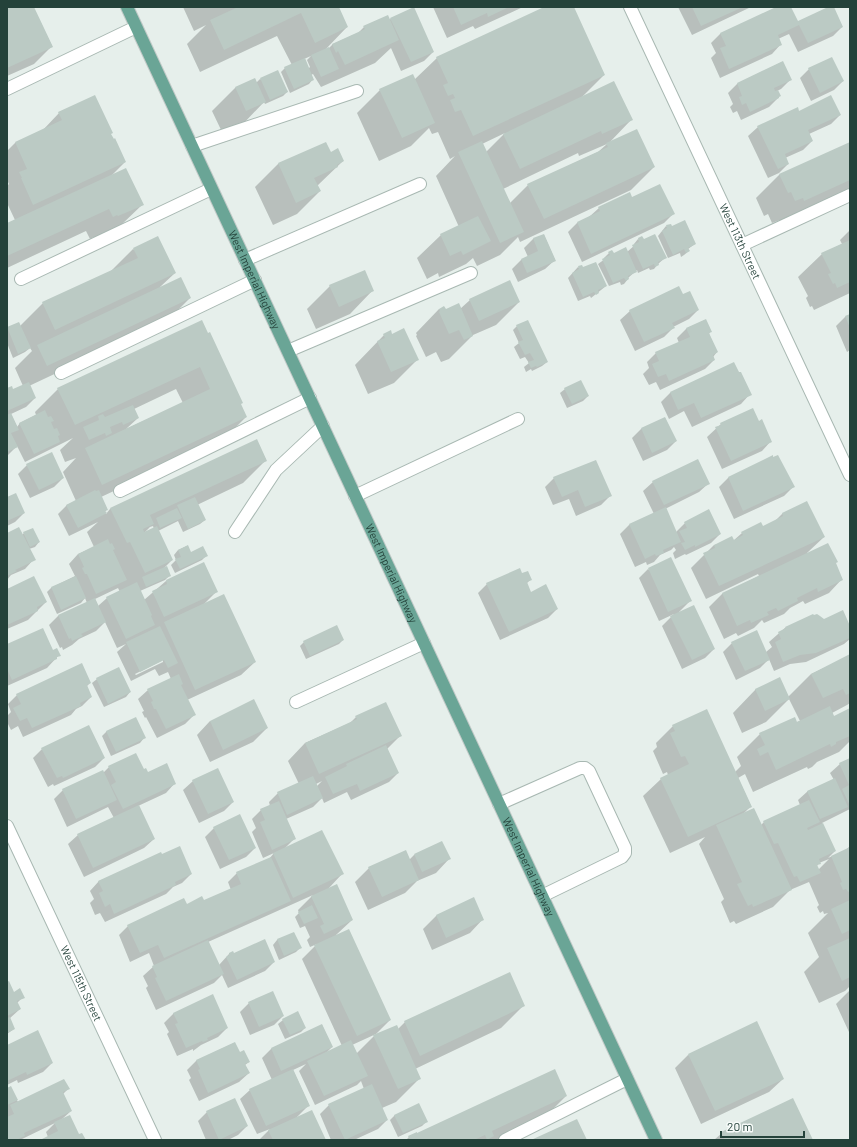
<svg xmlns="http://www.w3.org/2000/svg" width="857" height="1147" font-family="Barlow,sans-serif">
  <rect width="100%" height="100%" fill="#e6efeb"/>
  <path fill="#0003" fill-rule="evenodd" d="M7,7H33L52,46L34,64L7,76Z
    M183,7H338L347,27L324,51L329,48L333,44L358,33L364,27L391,19L433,52L424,61L401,71L391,48L375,63L321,87L313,74L311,75L313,79L309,84L290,93L281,72L285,68L292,65L277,36L200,72L187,44L206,25L194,31ZM311,56L307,60L310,67L308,69L304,59Z
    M433,7H523L475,29L473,26L447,38Z
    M547,7H573L604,75L581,98L631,120L609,143L654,167L631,190L520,242L518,237L500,255L477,266L473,258L466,264L439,277L438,273L427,279L417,258L441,235L459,227L436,176L455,156L450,159L438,132L432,134L429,128L411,146L379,161L357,113L380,90L414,80L437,58ZM505,133L486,152L482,144ZM607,144L598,152L528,185L510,203L503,189L578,153L579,156Z
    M678,7H751L692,35Z
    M778,7H790L797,23L830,7H832L842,27L833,36L798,52L789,34L778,39L781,44L772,54L720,78L711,58L716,53L711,43L720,34Z
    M782,62L790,80L781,89L777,91L778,98L769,107L741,120L737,111L733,113L730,107L733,104L728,93L737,84Z
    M809,69L843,81L834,90L811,101L800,78Z
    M255,79L256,83L260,79L288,91L283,96L265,104L264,102L242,125L223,134L212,111L235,88Z
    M799,112L840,115L831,124L809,134L812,141L803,150L785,158L788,164L779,173L768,178L748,136L758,127Z
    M59,113L110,134L125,162L111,176L143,204L119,227L95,239L94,237L90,239L86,231L7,268V224L15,220L7,203V186L9,184L7,180V151L15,143L42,131Z
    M326,143L330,153L343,161L317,186L320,191L297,214L273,225L255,187L278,164Z
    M850,143V191L781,223L780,220L772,223L768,214L764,216L756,198L779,175Z
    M632,198L673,214L664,223L582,262L568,232L577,223L589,217L599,208Z
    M666,226L695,244L688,249L689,251L684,255L681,257L680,253L668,258L658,236Z
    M850,230V293L814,310L812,306L810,307L806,298L808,296L798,277L822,254L842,244L840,240Z
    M544,235L555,260L545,269L518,282L512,269L521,260L528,257L524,248L533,239Z
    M638,239L666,257L658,264L654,269L650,270L649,268L638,273L637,270L628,278V279L624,284L621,285L620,282L609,286L598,264L605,259L604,258L609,253L612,252L613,254L627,252L635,245L634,244Z
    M133,249L175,273L160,287L190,298L167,321L29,386L35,398L26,407L11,414L17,427L20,423L36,415L35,412L58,389L201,322L246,417L223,440L101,497L107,509L105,512L106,514L110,509L257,441L266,460L243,483L197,505L205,520L200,524L183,532L178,521L158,531L172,560L163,569L170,575L165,580L140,591L144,600L166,581L216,592L204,604L255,662L241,675L187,700L194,715L185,724L157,738L146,717L145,718L142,712L144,711L138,699L148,690L171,679L168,672L159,676L155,669L131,681L117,652L126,644L117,648L105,622L96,631L79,639L72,645L63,650L62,647L60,648L49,625L58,616L87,603L85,598L81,603L57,614L47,592L51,588L75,576L69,564L78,554L94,547L87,532L98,522L69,536L58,514L67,505L76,501L63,472L76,458L65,462L60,450L73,438L25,462L17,446L7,456V389L13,390L23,386L15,368L32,351L30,348L25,352L13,358L7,343V329L19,323L20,326L43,303L110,272ZM176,389L183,403L126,429L138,418L134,409ZM153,526L154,529L144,533L150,527ZM118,588L120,592L107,598L98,606L95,599ZM163,660V662L136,675L135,674Z
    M578,267L606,286L591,298L590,296L578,301L568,278Z
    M330,286L373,290L350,314L316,329L307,309Z
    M682,296L698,310L689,319L673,327V328L664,337L635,351L620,320L630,311Z
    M470,300L519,302L496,325L473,335L449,359L441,362L436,352L426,357L416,336L417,335L416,333L439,309H460Z
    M850,315V350L847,352L836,326L845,317Z
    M705,320L710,332L709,334L717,352L713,357L714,360L705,369L660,390L656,382L649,385L643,374L649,368L647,362L656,353L679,343L677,338L686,329Z
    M517,326L547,362L542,366L532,371L531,369L526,372L524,367L529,363L525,357L520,359L514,347L519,343L513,330Z
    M384,335H392L418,359L394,383L368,394L355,365Z
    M734,364L750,394L741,404L692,427L684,411L669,419L661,402L670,393Z
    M565,389L588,396L583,401L567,408L560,393Z
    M665,418L676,441L667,450L643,461L632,438L641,429Z
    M721,424L771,441L762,451L722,469L707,437Z
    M772,457L793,487L784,496L734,519L719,487L728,478Z
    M27,465L63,478L54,487L30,498L18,474Z
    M554,478L610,496L601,505L576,516L569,499L553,505L545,487Z
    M653,482L709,483L699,492L665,509L676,532L685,523L720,534L711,543L686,555L685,554L675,559L673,553L676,550L674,547L671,550L660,555L654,562L647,565L646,562L635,567L620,534L629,525L654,514L643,491Z
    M7,498L24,513L15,522L7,526Z
    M806,503L824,537L807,553L835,564L842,579L829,593L805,604L803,601L790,608L784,614L764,623L762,620L754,628L738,636L736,633L724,639L709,607L722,594L759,576L758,574L706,599L691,568L714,545L733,541L742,533L763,527L774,522L782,514Z
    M24,533L39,542L35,547L29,549L34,559L25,569L11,575L7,580V534L22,535Z
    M187,546L190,553L206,556L202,560L175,573L171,565L176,560L174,555L178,550Z
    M648,569L690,601L679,612L714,649L705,658L682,669L662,626L674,614L659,621L639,578Z
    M522,574L531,579L526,584L530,593L557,609L548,618L500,640L478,593L487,584Z
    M7,590L46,602L28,620L7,629Z
    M824,620L850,628V639L844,644L806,662L790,664L774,671L769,659L760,668L736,680L723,652L732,643L766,652L772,647L769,642L786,627Z
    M343,640L339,644L306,659L300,646L304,642Z
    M7,646L52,652L59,655L47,668L7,686Z
    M850,656V703L847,705L832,713L834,717L850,709V741L839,752L817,762L812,767L808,769L807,767L753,792L745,774L738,778L751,806L744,813L761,825L764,822L800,805L798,800L808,791L834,780L830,773L840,764L850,759V809L822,823L835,851L828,858L846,850L850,846V986L845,991L819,1003L804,972L819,957L808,933L828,913L824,914L823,911L820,913L817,907L819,905L809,882L790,890L773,907L736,924L734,921L730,923L721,902L724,899L699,844L705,837L670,853L643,796L661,779L668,775L667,772L663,774L653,751L657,747L656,743L673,726L735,772L741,766L737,757L760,734L800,721L789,699L766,722L742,733L733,713L756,689L788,697L811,674ZM829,859L818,870L817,866L819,863Z
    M97,679L130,692L126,697L104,707L92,683Z
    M90,683L86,687L91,697L82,706L76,709L71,715L23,737L18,726L11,730L7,722V716L11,712L8,704L17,695Z
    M356,717L400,736L387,749L398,773L389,782L351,800L347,792L324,803L322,798L313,807L286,819L295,838L285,848L342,874L328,889L352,920L336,935L390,1020L376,1034L352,1045L356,1054L374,1036L398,1029L405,1022L524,1005L501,1028L415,1069L420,1078L396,1102L382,1108L387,1120L378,1129L354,1140H331L320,1114L329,1105L364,1089L361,1081L357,1085L315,1105L299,1071L306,1064L293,1070L309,1105L297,1117L325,1140H259L270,1129L257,1134L240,1099L250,1090L272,1080L262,1058L271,1049L322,1025L332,1047L326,1053L342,1046L302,959L317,944L310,947L307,940L310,937L305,926L300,928L295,917L299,913L298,910L313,895L208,942L219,965L229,954L274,962L265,971L228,988L222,975L214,983L156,1010L146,988L148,986L143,976L154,966L149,953L130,962L119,935L128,926L186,905L204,902L231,890L228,882L237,873L269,859L274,853L263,858L252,832L256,828L252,819L261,810L270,806L269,802L278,793L299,784L288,761L305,743L350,723ZM322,781L317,786L316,784Z
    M210,721L267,728L253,742L210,762L197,735Z
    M107,731L144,738L140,743L111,756L102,736Z
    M42,749L104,758L95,767L54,786L53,784L48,787L33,758Z
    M109,767L143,771L175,783L166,793L138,806L154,839L144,848L84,877L68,844L78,835L114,818L108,807L67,827L54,799L63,790L103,773Z
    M193,781L233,802L224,811L199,823L183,790Z
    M214,828L255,848L246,857L220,869L205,837Z
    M162,855L191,874L182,883L173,887L166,894L105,922L100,913L95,915L90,903L94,899L90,891L99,881Z
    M414,855L449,859L436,873L417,881L405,893L368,910L355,882L369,868L409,860Z
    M473,899L483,919L470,933L432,950L423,929L436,916Z
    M294,933L300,948L296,952L279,960L273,945L277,940Z
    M7,983L13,993L23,997L17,1003L20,1009L9,1019L14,1029L7,1034Z
    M850,990V1032H849L836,1004Z
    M249,1003L283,1016L274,1025L250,1035L240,1012Z
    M174,1013L227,1028L218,1037L201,1045L193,1051V1049L177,1056L167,1034L169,1032L164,1023Z
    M283,1020L305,1028L301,1032L285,1039L278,1024Z
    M234,1043L239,1053L249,1062L245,1065L249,1073L239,1082L199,1101L189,1080L191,1078L187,1070L196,1061Z
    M7,1046L52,1063L43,1072L18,1083L17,1080L7,1085Z
    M688,1055L783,1079L769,1092L701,1124L675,1068Z
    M10,1088L18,1102L68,1089L63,1094L71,1111L61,1120L78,1136L85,1140H42L48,1137L46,1132L55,1123L20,1140H7V1089Z
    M566,1096L543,1119L497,1140H406L409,1137Z
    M207,1112L247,1126L238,1135L228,1140H206L198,1121Z
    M395,1115L427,1121L422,1126L398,1137L390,1120Z
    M722,1133L811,1140H714Z"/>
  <path fill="#bbcac4" d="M7,7H34L53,47L7,68Z
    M238,7H339L348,27L315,43L301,13L224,50L210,20Z
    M414,7L434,52L411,62L390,18Z
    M453,7H509L488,17L487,13L461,25Z
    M544,7H574L605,75L473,136L461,110L455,112L450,100L455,98L453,94L448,96L443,85L448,83L436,57Z
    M692,7H743L701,26Z
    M776,7H791L798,21L828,7H834L843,27L808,43L799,25L778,35L782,45L729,69L720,48L726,46L720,33Z
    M388,15L399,40L345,65L338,51L336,53L332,44L365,29L363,26Z
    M329,47L339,69L321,77L311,55Z
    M832,57L844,81L820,93L808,68Z
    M305,58L314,80L294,89L284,67Z
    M783,61L792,80L774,88L775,91L778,90L781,96L779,97V98L750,112L746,103L742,105L739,97L742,96L737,83Z
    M278,70L288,92L270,100L260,78Z
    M413,74L435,123L402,138L379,89Z
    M255,78L266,102L246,111L235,87Z
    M614,81L633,120L602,134L601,131L520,169L503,134Z
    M95,95L113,133L111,134L114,139L115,138L126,162L33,205L21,178H22L19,172L27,169L15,142L62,120L58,112Z
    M831,95L841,115L808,130L813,141L785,154L789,164L778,169L757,126L798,107L799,111Z
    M637,129L655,167L544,219L527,184L608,147L606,143Z
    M482,141L524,232L500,243L458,152Z
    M326,142L331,152L338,148L344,161L337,165L338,167L314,178L321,191L296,203L278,163Z
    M850,142V180L804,201L803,198L795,201L791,192L788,193L779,174Z
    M126,168L144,205L118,216L117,215L113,217L109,209L7,256V223Z
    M660,184L675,214L591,254L577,222L600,211L598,207L630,192L632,197Z
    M478,216L491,241L463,255L461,251L450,256L440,234Z
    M685,220L696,244L688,248L690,251L686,253L684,249L673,255L662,231L667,228L666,225L671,224L672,226Z
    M544,234L556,261L527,273L521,259L538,251L533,238Z
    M655,234L667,258L658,262L659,265L655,267L654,264L643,269L632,245L639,242L638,238L642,236L644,239Z
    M158,236L176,273L55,330L42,302L138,258L133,248Z
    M850,240V282L837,288L835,283L833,284L828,274L831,273L821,253Z
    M626,247L637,272L628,276L629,279L626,281L624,278L613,283L602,259L610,255L608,252L612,250L614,253Z
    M596,262L607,286L598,290L599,293L596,295L594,292L583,297L572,273L579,269L578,266L582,265L583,267Z
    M365,270L374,291L339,307L329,285Z
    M181,277L191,298L47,366L37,345Z
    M510,280L520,302L479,321L469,299Z
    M679,286L683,294L690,291L699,310L672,323L675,328L644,342L629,310Z
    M459,303L473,336L464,340L459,330L449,334L439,312L440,311L439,309L444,306L446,309Z
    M850,314V328L845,316Z
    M706,319L712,332L709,333L718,352L713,355L715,360L669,381L666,374L658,377L652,364L659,361L655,352L690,337L686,328Z
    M202,320L208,333L210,332L243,403L241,404L247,417L102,485L85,448L210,389L200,367L75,425L57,388Z
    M528,320L548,362L537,367L536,366L531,368L528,362L534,360L530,353L525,355L518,342L523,340L516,325Z
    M19,322L31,348L18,354L7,327Z
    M404,328L419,360L391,372L377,341L385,338L383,334L391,330L392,334Z
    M734,362L739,372H741L752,395L701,418L694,403L678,410L670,392Z
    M581,380L589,396L572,404L564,388Z
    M29,382L36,398L7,411V388L12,386L13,389Z
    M133,405L139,418L123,425L122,422L110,427L112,433L106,436L105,433L89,440L83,427L99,420L98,416L103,414L105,417Z
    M753,408L759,421L762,419L772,442L731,461L715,427L721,425L720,423Z
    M45,410L48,417L51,416L54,421L51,422L54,429L57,428L60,435L58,436L60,442L34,454L19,423Z
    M11,413L19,430L11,433L18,447L7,452V415Z
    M665,417L677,441L652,453L641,428Z
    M257,439L267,461L150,515L154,524L143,529L144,532L157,526L173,560L145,573L130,542L127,543L110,508Z
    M52,452L64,478L39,490L26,464Z
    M773,455V457L778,455L795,487L743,511L728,477Z
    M698,459L710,484L664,505L652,481Z
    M596,460L612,496L585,507L578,490L562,497L553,477Z
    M95,490L96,491L99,490L108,510L105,511L107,513L78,528L66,505Z
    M16,493L25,513L7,521V497Z
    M195,497L206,520L188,529L177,505Z
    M807,501L825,537L719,586L703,553L715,548L714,545L732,536L734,540L743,535L741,532L761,522L763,526L783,516L782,513Z
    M666,507L681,542L663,550L664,553L656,556L655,554L645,559L629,524Z
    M177,508L182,518L160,528L156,518Z
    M709,509L721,534L695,547V545L685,550L681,543L685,542L679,531L687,528L684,522Z
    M19,527L36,560L15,570L17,571L7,576V533Z
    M33,528L40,542L30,547L23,532Z
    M108,539L110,544L112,543L115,549L113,550L127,580L96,594L87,574H85L82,568L84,567L78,554Z
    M828,543L838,562L836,563L843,580L818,592L817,588L797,598L798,601L778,611L776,608L767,612L769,615L751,623L750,620L737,626L722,593Z
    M188,545L191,552L203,546L208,556L180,569L175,559L181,557L178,550Z
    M671,557L692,601L668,612L648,568Z
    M204,562L218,592L164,617L152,591L167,584L166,580Z
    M167,566L171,576L146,587L142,577Z
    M520,568L522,573L528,571L532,580L527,582L531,592L546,584L558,609L509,632L486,583Z
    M34,576L47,602L37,607L38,611L7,625V589Z
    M76,576L86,598L61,610L51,587Z
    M137,582L152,615L151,616L155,625L126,639L106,597Z
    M224,594L256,662L195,690L164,622Z
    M95,598L106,622L81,634L83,636L72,641L71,638L69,639L58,615Z
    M694,605L715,649L692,660L670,616Z
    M843,610L850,626V638L816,653L800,655L783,662L775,642L781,639L778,632L786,628L785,627L813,614L814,615L817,614L820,616L824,619Z
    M337,625L344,640L310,656L303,641Z
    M160,626L178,663L168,668L164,660L140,672L126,642Z
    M43,628L53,650L57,648L61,656L57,657V659L12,680L7,669V644Z
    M757,630L770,660L745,671L731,642Z
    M850,654V693L846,695L843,689L823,698L811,674Z
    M82,663L91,683L87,685L92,697L80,703L81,706L32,728L27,718L20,721L13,708L21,704L16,694Z
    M119,667L131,692L108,704L96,678Z
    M179,674L183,684L181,685L196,715L166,729L156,709H154L151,702L153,701L147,689Z
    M780,677L790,699L765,711L755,689Z
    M254,699L268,728L223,750L210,721Z
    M386,702L402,736L319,774L305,743L357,719L355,716Z
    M830,706L834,716L850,708V736L836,742V744L831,747L830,744L776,770L768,752L760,756L757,749L765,745L759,733L795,717L797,722Z
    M707,709L752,807L688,837L660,778L689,764L685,756L681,757L670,733L675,731L672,725Z
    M136,717L146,738L116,752L106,731Z
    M89,725L105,758L63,778L62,776L57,778L41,748Z
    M386,745L399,773L360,791L357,784L333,794L325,777L347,766L346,764Z
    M136,753L144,769L146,768L148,772L167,763L176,784L123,809L111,785L116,782L108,766Z
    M850,758V806L842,789L849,785L839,763Z
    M218,768L234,802L208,814L192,780Z
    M103,770L117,800L76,819L62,789Z
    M313,776L323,798L287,815L277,792Z
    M835,778L848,807L820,819L807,791Z
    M809,800L820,822L807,828L808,830L823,823L836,851L819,859L821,864L817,865L821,873L800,882L797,876L794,877L778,843L774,844L763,821Z
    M279,801L296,839L272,850L260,822L265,820L260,809Z
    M139,805L155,839L93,868L77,834Z
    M754,808L792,890L753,907L752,904L748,906L737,884L742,882L716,825Z
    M240,814L256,848L229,860L213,827Z
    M322,830L344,874L293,898L273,853Z
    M442,841L451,859L422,872L414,854Z
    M180,846L192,874L175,882L176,885L114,914L110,904L105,907L99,893L103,891L98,881L161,852L162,854Z
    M850,847V891L848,892L846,889L843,890L840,883L842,882L831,856Z
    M406,850L419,880L382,897L368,867Z
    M271,857L291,901L164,958L158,945L140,953L127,925L184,898L187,904L202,896L204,900L241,884L236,872Z
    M337,884L353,920L324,934L320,926L324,924L311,896Z
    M474,897L484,920L446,938L436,915Z
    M850,900V930L842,934L831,909Z
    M312,905L318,918L304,924L298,912Z
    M349,929L391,1020L357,1036L314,945Z
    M294,932L302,948L284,956L277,939Z
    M850,938V977L842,981L827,948Z
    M265,939L275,962L237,980L226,957L229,955V953L233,951L234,953Z
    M208,940L224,974L166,1001L155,978L157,977L152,966Z
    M510,972L525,1006L420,1056L404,1021Z
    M9,981L14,992L20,988L25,998L17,1001L21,1009L7,1016V982Z
    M273,991L284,1016L259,1027L248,1002Z
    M213,994L228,1028L207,1038L208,1040L203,1042L202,1041L186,1048L175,1024L178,1023L173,1013Z
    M298,1011L306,1028L290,1035L282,1019Z
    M10,1017L15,1029L7,1033V1018Z
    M757,1021L784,1079L715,1111L688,1054Z
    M322,1024L333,1047L281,1071L271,1048Z
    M397,1025L421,1079L398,1089L373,1035Z
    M38,1030L53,1063L27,1075L26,1072L7,1081V1045Z
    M351,1040L368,1076L324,1096L307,1061Z
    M235,1042L240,1052L244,1050L250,1062L245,1064L250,1073L208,1093L198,1070L200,1069L196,1060Z
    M293,1069L310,1106L266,1126L249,1089Z
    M555,1069L567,1096L492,1131L494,1136L487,1140L485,1135L474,1140H410L408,1136L417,1132V1133Z
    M64,1079L70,1089L63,1092L72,1111L24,1133L25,1136L16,1140H7V1117L14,1114L10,1105Z
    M372,1084L388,1120L345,1140L328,1104Z
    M11,1086L18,1100L7,1105V1088Z
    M235,1098L248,1126L219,1140L206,1111Z
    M793,1098L813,1140H725L721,1132Z
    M419,1103L428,1122L403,1133L394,1115Z
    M312,1110L326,1140H273L268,1130Z
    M70,1115L79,1134L82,1133L86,1140H40L58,1131L54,1122Z
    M577,1119L587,1140H531Z"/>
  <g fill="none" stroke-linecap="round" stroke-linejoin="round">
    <defs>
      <g id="minor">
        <path id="s1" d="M630,7L850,475"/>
        <path d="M7,89L136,27"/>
        <path d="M192,146L357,91"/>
        <path d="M742,245L850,195"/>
        <path d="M245,260L420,184"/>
        <path d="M21,279L211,189"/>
        <path d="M288,351L471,273"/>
        <path d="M61,373L255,280"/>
        <path d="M120,491L310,398"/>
        <path d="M355,496L518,419"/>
        <path d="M235,532L276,470L323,426"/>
        <path d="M296,702L424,643"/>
        <path d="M499,804L580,768H585L589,771L625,848V853L622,857L542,896"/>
        <path id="s2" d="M7,826L155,1140"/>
        <path d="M505,1140L627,1079"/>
      </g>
      <g id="major">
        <path id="s3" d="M127,7L656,1140"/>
      </g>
    </defs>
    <use href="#minor" stroke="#a8b8b2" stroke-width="14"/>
    <use href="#major" stroke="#c2cac8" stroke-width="14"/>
    <use href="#minor" stroke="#fff" stroke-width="12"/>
    <use href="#major" stroke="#6aa596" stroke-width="12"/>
  </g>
  <g text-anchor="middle" stroke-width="3" stroke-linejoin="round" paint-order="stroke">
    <g font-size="11" fill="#24423a" stroke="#f7fbf9">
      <text dy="4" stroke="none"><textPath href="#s1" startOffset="259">West 113th Street</textPath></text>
      <text dy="4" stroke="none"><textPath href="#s3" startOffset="301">West Imperial Highway</textPath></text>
      <text dy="4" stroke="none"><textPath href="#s3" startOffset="625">West Imperial Highway</textPath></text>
      <text dy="4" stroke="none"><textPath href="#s3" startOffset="949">West Imperial Highway</textPath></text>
      <text dy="4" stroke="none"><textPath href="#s2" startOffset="174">West 115th Street</textPath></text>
    </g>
  </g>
  <rect width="857" height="1147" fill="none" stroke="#24423a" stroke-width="16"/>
  <path d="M721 1131v6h83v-6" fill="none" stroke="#24423a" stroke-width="2"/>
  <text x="727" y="1131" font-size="12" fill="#24423a" stroke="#f7fbf9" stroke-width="3" paint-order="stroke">20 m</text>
</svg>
